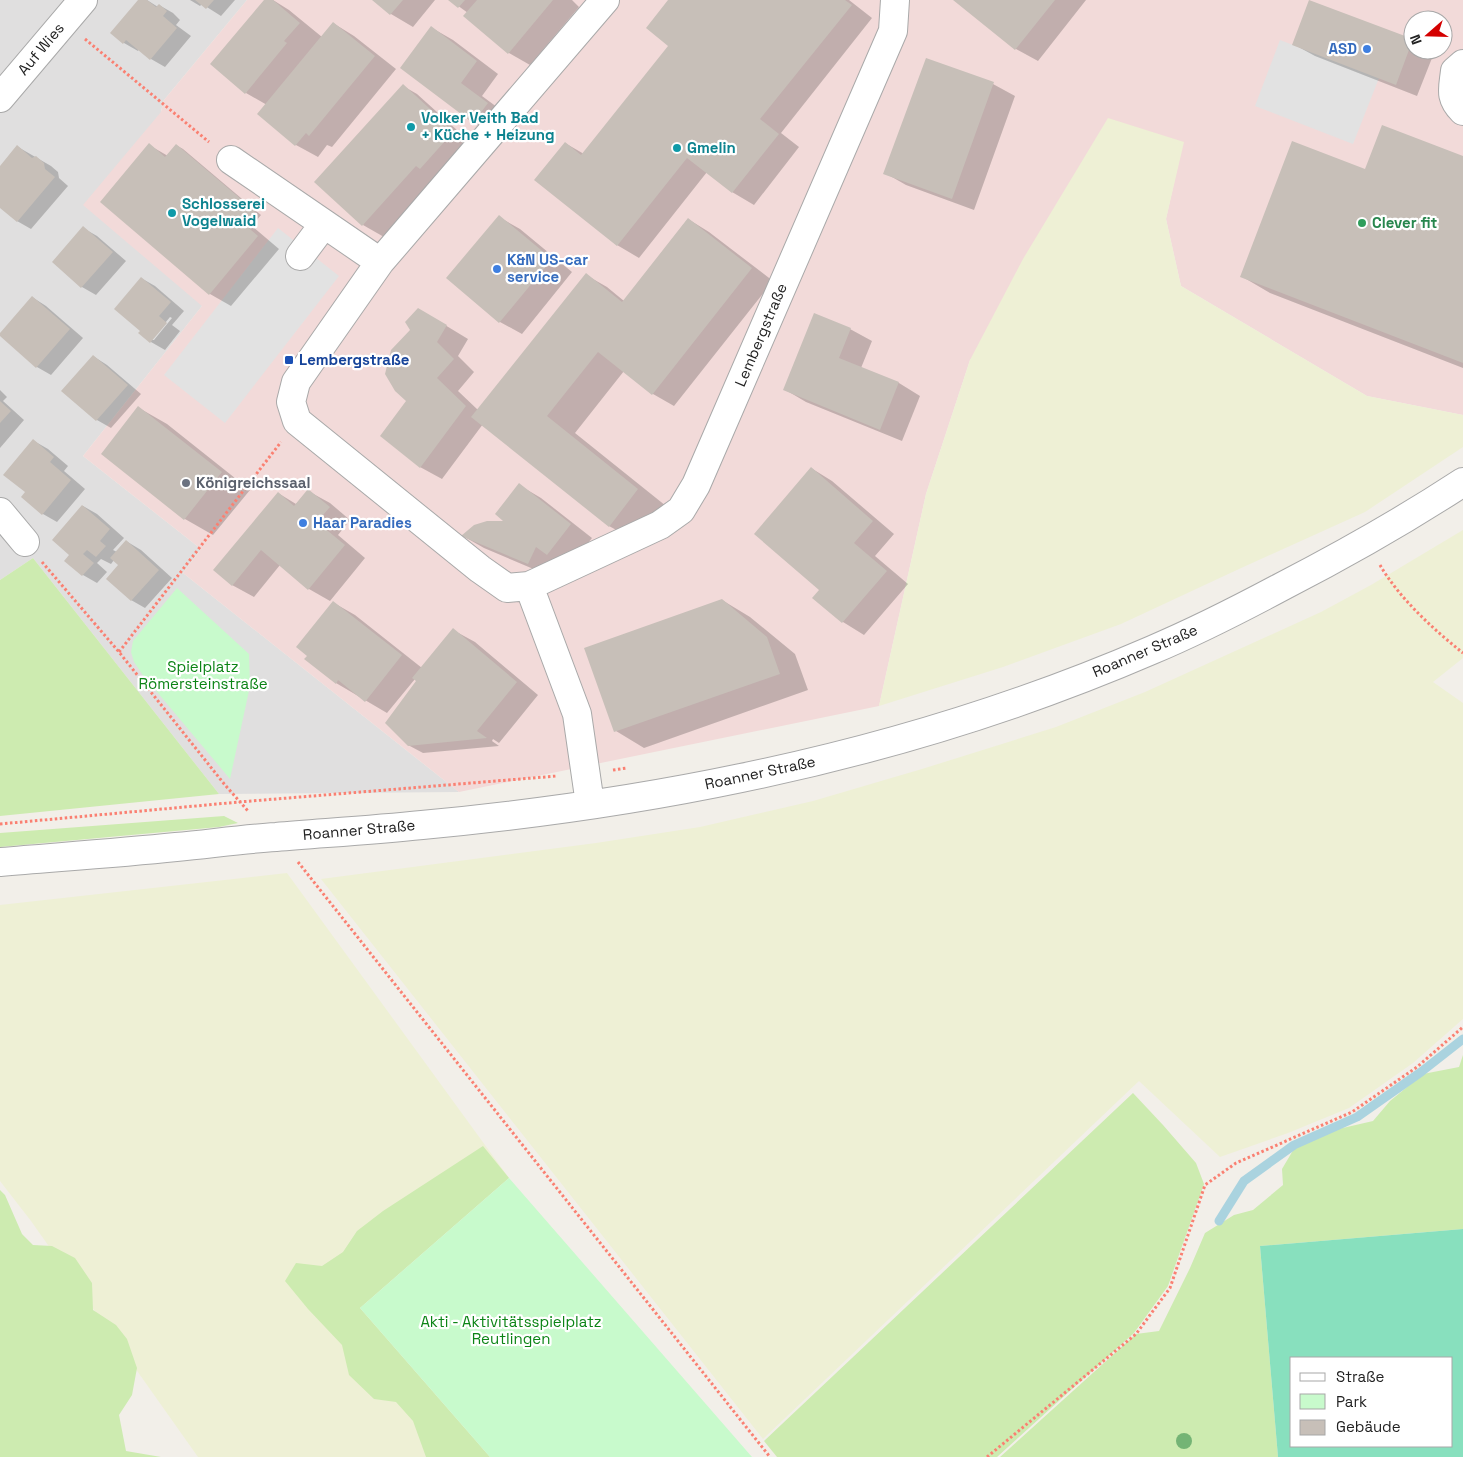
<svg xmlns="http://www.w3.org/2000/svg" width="1463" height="1457" font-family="'Space Grotesk',sans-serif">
  <rect width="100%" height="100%" fill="#f2efe9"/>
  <path fill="#e0dfdf" d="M0,0H247L164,100L161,111L202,306L83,456L201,549L183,573L459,792L219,794L33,558L0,580Z"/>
  <path fill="#f2dad9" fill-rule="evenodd" d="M247,0H1463V415L1367,396L1181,286L1166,219L1183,142L970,360L926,494L879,706L459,792L183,573L201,549L83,456L202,306L83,205L161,112L164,100ZM1413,20H1443V50H1413Z"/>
  <path fill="#eef0d5" d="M1108,118L1184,142L1166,219L1181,286L1367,396L1463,415V447L1365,512L1239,569L1121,624L1003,667L879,706L926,494L970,360L1023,259Z
    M1463,530V658L1433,682L1463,703V1019L1413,1063L1349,1108L1288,1133L1220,1157L1139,1081L763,1439L321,879L596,843L700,827L813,801L922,769L1056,727L1145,692L1321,612L1371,585Z
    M287,873L509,1178L360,1308L490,1457H198L31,1221L0,1181V905Z"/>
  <path fill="#cdebb0" d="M33,558L219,794L0,816V580Z
    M224,816L238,823L219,827L0,847V833Z
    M1463,1055V1229L1260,1246L1278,1457H1000L1136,1334L1159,1331L1190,1268L1205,1233L1234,1215L1253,1210L1283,1185L1282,1169L1295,1147L1334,1130L1373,1121L1390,1101L1423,1074L1459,1067Z
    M1133,1093L1163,1125L1196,1163L1204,1184L1168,1286L1134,1333L997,1457H777L764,1441Z
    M483,1146L509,1178L360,1308L490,1457H426L413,1421L396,1402L374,1399L349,1375L342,1345L308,1309L285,1281L296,1263L322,1266L343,1252L357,1231L383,1211Z
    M0,1190L5,1195L22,1234L33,1245L52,1246L75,1258L92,1283L93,1310L116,1325L127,1339L137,1368L132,1395L119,1415L126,1451L161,1457H0Z"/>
  <path fill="#c8facc" d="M177,588L249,654L250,686L230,779L142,674L134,662L131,652L133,641Z
    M509,1178L752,1457H490L360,1308Z"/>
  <path fill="#88e0be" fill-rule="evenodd" d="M1463,1229V1457H1278L1260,1246ZM1292,1358H1452V1446H1292Z"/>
  <path fill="#e2e2e2" d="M1280,40L1379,78L1353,144L1255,106Z
    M278,228L339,276L225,423L164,375Z"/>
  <path fill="#0003" fill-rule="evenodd" d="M139,0H147L158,7L159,5L173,13L180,20L176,25L191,36L165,67L151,59L139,49L138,51L124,43L112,33Z
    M190,0H235L221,16L202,4L200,6Z
    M266,0H273L289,10L322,37L333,23L354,36L396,69L332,147L327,145L318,157L296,145L259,114L267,105L246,93Z
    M374,0H435L413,27L391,14Z
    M450,0H572L579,7L530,65L509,53L468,13Z
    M670,0H849L872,18L781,133L799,147L754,205L732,192L707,172L639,258L617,245L565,143L584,154L670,46Z
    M955,0H1086L1038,61L1016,49Z
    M432,28L453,40L498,74L482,96L509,116L495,134L473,122Z
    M1412,40L1413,50H1429L1434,53L1417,96L1315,56L1293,44Z
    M993,84L1015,96L974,210L906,185L885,173Z
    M403,86L417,94L468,140L434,177L437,179L384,237L363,225Z
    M149,145L168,156L176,145L183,149L261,215L252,226L279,249L231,306L210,294Z
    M18,147L51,166L58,172L59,178L68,186L31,229L17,221L0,206V168Z
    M1463,158V368L1270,293L1241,276L1366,170Z
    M499,217L520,229L572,272L522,334L500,322L448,278Z
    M688,219L709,232L773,281L674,406L653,394L624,371L575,433L666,506L638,542L609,526L483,424L442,479L420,467L408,401L440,322L468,339L458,356L474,372L458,391L478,410L586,275L607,287L624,301Z
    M83,228L97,236L126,261L96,295L82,287L53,262Z
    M141,278L155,286L184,311L172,325L180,331L165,350L151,342L142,330ZM170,317L172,318L154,340H151Z
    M32,297L46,306L83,338L51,375L37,367L0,335Z
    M850,329L872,341L861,368L899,383L920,396L902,441L806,402L784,389Z
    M93,356L107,365L141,394L111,428L97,420L63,391Z
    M0,390L7,397L3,401L24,420L0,448Z
    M139,408L167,424L250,490L213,535L185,519L103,454Z
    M34,441L48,449L68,466L64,471L85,489L57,522L43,514L23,497L26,492Z
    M811,468L832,481L894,534L875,556L908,584L864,635L843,622L814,598L821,590Z
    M519,485L541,498L592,538L569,567L550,576L484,548L463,536L507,523Z
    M308,491L330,503L350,520L338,535L365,558L330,601L309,589L280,565L254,597L232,585L278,493L296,504Z
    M83,506L97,514L124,538L113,550L117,552L126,541L141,550L172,578L145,608L131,600L120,565L114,560L111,564L101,559L97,563L107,572L97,583L83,575L71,555Z
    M722,600L750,617L795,654L808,690L644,748L616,731Z
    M334,603L355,615L422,668L453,630L475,642L538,695L499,743L493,739L492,741L499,746L423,753L408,745L421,686L415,679L387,713L336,683Z"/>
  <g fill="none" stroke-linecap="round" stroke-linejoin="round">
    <path stroke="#aad3df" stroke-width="9" d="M1219,1221L1244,1181L1294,1145L1357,1117L1421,1072L1463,1039"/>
  </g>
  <path fill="#c7bfb8" d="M138,0H147L156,7L159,4L167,11L163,16L177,28L150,60L126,40L123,44L110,33Z
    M195,0H214L206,9Z
    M264,0H273L300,23L284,41L287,43L245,94L210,64Z
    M372,0H403L390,15Z
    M448,0H465L458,8Z
    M477,0H553L508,54L463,16Z
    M668,0H845L852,5L760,119L779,134L732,193L687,158L617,246L534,180L565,142L581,155L668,46L646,28Z
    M953,0H1055L1015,50Z
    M1309,0L1413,39L1396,85L1292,45Z
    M333,22L375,56L309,136L306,133L295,146L257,114Z
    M431,26L477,61L461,83L488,103L473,123L400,68Z
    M926,58L994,82L952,199L883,174Z
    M403,84L454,131L420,169L416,166L362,226L314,182Z
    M1382,125L1463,156V363L1240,277L1292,141L1365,169Z
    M149,143L165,157L176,144L255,211L244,224L258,236L209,295L100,202Z
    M17,145L32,158L36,156L44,163L45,169L55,177L17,222L0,208V166Z
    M499,215L552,259L499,323L446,278Z
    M688,218L752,268L652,395L598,352L547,416L638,489L609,527L471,417L586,273L622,302Z
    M83,226L113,252L81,288L52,262Z
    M141,277L171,302L159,316L167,323L150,343L138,333L140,331L114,309Z
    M32,296L70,329L36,368L0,336V333Z
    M418,308L447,325L437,342L454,359L437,378L466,406L420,468L380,436L406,401L395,391L385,374L391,350L410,330L405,322Z
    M814,313L851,328L839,358L899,382L880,430L783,390Z
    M93,355L128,385L96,421L61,391Z
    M0,401L11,411L0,423Z
    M138,406L222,472L184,520L101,454Z
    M33,439L54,457L50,462L71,480L42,515L21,497L25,492L3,475Z
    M811,467L873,521L854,543L887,571L842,623L812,598L819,590L754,534Z
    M519,483L571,524L547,555L536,547L528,564L461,536L474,525L487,521H503L495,514Z
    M308,489L330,507L317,522L345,545L308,590L261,550L232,586L213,570L278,492L294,506Z
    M82,505L110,529L100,541L106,546L96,557L87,550L83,554L94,563L82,576L64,561L69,555L52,540Z
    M126,540L159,570L131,601L106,579L118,565L110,558Z
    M722,599L767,637L780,674L614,732L584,648Z
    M333,601L402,655L365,702L338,680L336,684L304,659L307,656L296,647Z
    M453,628L517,682L477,731L487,738L408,746L385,723L416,681L412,678Z"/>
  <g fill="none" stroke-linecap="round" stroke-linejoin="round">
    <defs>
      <path id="minor" d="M605,0L380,262L296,382L291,402L297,421L480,569L507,588L529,586L660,525L681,510L696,485L893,31L895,0
        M1463,64L1455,71C1453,89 1449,97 1463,111
        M0,98L83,0
        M231,160L380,262
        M300,256L324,224
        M0,512L25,542
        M529,586L577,714L590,804
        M0,862C59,857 118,853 176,847C209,844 243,839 276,837C324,833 373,830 422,825C529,815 636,800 741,778C882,749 1020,707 1152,650C1197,631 1240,609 1283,586C1345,554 1405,520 1463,482"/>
    </defs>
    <use href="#minor" stroke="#a9a9a9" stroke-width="30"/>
    <path stroke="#fa8072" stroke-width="3" stroke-dasharray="2.5 2.5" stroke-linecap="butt" d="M85,39L209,142
      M42,562L119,652L225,785L248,811
      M1380,565C1399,598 1433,629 1463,653
      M119,652L281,442
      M613,770L627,768
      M0,824L239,802L557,776
      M298,862L770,1457
      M987,1457L1136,1334L1170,1288L1205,1185L1236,1163L1352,1112L1417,1067L1463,1027"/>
    <use href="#minor" stroke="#fff" stroke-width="28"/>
  </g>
  <circle fill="#74b475" cx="1184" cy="1441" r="8"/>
  <g fill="#3f7fe0" stroke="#fff" stroke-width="2">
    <circle cx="1367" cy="49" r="5"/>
    <circle cx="497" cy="269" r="5"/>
    <circle cx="303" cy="523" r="5"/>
  </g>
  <g fill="#0f9aa8" stroke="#fff" stroke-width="2">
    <circle cx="411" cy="127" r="5"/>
    <circle cx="677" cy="148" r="5"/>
    <circle cx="172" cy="213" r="5"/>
  </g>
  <circle fill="#2e9e5b" stroke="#fff" stroke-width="2" cx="1362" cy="223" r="5"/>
  <rect fill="#1a4fb4" stroke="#fff" stroke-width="2" x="284" y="355" width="10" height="10" rx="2.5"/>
  <circle fill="#6b7280" stroke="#fff" stroke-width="2" cx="186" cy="483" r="5"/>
  <g text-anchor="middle" stroke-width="4.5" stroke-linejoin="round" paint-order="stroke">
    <g font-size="15" fill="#222" stroke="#fff">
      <text transform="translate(41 49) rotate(-50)" y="5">Auf Wies</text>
      <text transform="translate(761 335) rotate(-67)" y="5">Lembergstraße</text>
      <text transform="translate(1145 651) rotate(-23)" y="5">Roanner Straße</text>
      <text transform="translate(760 773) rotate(-12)" y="5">Roanner Straße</text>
      <text transform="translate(359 830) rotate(-5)" y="5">Roanner Straße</text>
    </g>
    <g font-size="15" font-weight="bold" fill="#366cbe" stroke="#fff" text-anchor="start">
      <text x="1357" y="54" text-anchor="end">ASD</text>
      <text x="507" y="265">K&amp;N US-car<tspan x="507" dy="17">service</tspan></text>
      <text x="313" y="528">Haar Paradies</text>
    </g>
    <g font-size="15" font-weight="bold" fill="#0d838f" stroke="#fff" text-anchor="start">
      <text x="421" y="123">Volker Veith Bad<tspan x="421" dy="17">+ Küche + Heizung</tspan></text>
      <text x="687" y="153">Gmelin</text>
      <text x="182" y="209">Schlosserei<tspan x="182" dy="17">Vogelwaid</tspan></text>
    </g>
    <g font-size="15" font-weight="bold" fill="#27864d" stroke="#fff" text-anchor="start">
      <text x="1372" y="228">Clever fit</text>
    </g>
    <g font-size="15" font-weight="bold" fill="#164399" stroke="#fff" text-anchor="start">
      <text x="299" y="365">Lembergstraße</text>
    </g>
    <g font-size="15" font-weight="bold" fill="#5b616d" stroke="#fff" text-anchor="start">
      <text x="196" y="488">Königreichssaal</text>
    </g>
    <g font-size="15" fill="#0c8416" stroke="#fff">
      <text x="203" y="672">Spielplatz<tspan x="203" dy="17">Römersteinstraße</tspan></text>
      <text x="511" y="1327">Akti - Aktivitätsspielplatz<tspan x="511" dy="17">Reutlingen</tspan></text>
    </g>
  </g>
  <rect x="1290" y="1357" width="162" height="90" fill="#ffffff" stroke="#a7a7a7"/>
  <rect x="1300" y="1373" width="25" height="8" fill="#ffffff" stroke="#a7a7a7"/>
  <text x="1336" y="1382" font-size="15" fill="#222222">Straße</text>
  <rect x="1300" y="1394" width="25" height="15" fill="#c8facc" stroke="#a7a7a7"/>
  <text x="1336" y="1407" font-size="15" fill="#222222">Park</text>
  <rect x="1300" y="1420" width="25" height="15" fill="#c7bfb8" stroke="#a7a7a7"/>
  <text x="1336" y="1432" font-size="15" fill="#222222">Gebäude</text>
  <g transform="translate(1428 35) rotate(250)"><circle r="24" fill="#ffffff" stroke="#a7a7a7"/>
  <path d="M0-4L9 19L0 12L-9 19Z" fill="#d40000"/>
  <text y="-8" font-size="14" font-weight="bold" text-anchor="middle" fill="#222222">N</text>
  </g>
</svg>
